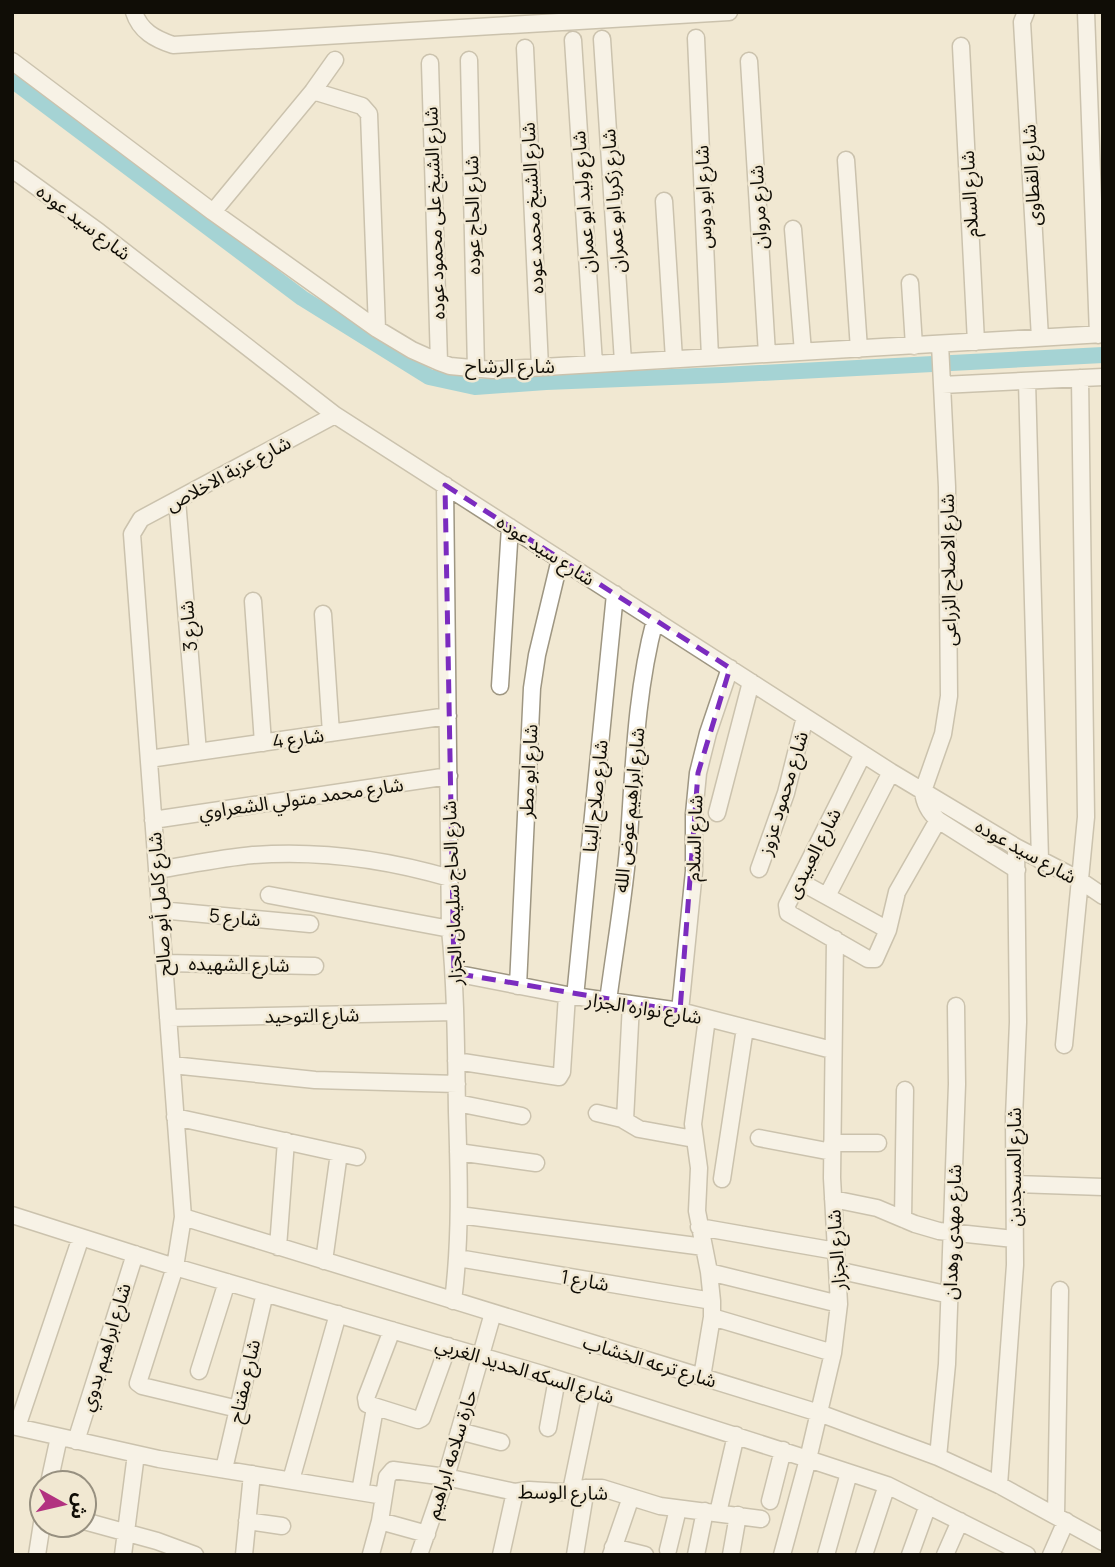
<svg xmlns="http://www.w3.org/2000/svg" width="1115" height="1567" font-family="Manrope,'Noto Sans Arabic',sans-serif">
  <rect width="100%" height="100%" fill="#f1e8d2"/>
  <g fill="none" stroke-linecap="round" stroke-linejoin="round">
    <path stroke="#49bbd7" stroke-width="16" d="M12,80L302,298L429,377L475,387L546,382L722,375L1103,355"/>
    <defs>
      <path id="minor" d="M134,12C140,31 155,39 173,45L729,12
        M1026,12L1022,22L1040,338
        M1086,12L1098,335
        M696,38L710,357
        M602,39L623,362
        M573,40L594,364
        M961,46L976,342
        M525,48L540,367
        M469,60L476,369
        M12,61L213,212L377,329L412,350L439,362L450,366L493,370L1103,334
        M749,61L767,354
        M430,63L439,362
        M313,91L362,106L369,114L377,329
        M846,160L859,349
        M12,169L99,232L335,415L891,772L1016,847L1078,879L1103,896
        M664,201L674,359
        M213,212L313,91L335,60
        M793,229L803,352
        M910,283L914,346
        M940,344L947,487L949,696L943,734L923,791C924,803 929,812 938,820L1017,870
        M1027,381L1040,860
        M942,385L1103,377
        M445,485L450,929C456,990 456,1051 457,1112C459,1175 461,1238 453,1301
        M177,500L198,752
        M253,601L263,743
        M323,614L331,733
        M500,686L510,527
        M863,754L787,905L788,913L868,959H875L888,930L897,892L938,820
        M149,759L448,716
        M717,813L751,682
        M153,820L449,776
        M759,869L786,793L805,717
        M157,870C188,865 221,858 253,855C320,850 385,859 450,878
        M799,881L888,930
        M269,895L450,929
        M827,896L891,772
        M160,910L310,924
        M164,963L315,966
        M454,973L567,995L680,1011L832,1050
        M518,986L532,688L537,655L560,559
        M575,997L615,594
        M608,1001C615,947 625,892 629,837C634,765 636,691 655,620
        M680,1011L694,871V814L698,773L708,733L730,668
        M168,1018L455,1012
        M1064,1045L1086,817L1080,378
        M456,1061L559,1077L562,1072L567,995
        M172,1065L315,1080L457,1084
        M457,1103L522,1116
        M597,1113L622,1119L639,1129L694,1139
        M175,1117L357,1157
        M625,1120L631,1004
        M759,1138L832,1152
        M832,1143H878
        M458,1152L536,1163
        M722,1179L745,1028
        M1016,1184L1103,1187
        M833,1199L877,1208L915,1224L939,1231L1014,1239
        M12,1215L175,1267L542,1374L808,1459L887,1485L1027,1555
        M459,1215L704,1247
        M183,1217L819,1413L938,1457L999,1485L1103,1542
        M903,1219L905,1090
        M699,1227L836,1251
        M278,1247L286,1141
        M458,1258L712,1301
        M324,1261L339,1153
        M837,1270L950,1295
        M709,1272L839,1304
        M712,1317L833,1353
        M392,1330L366,1398L367,1404L418,1420L422,1418L448,1346
        M199,1371L227,1282
        M702,1377L712,1317V1301L709,1272L697,1211L699,1168L693,1124L707,1018
        M238,1409L142,1386L138,1383L175,1267L183,1217L132,534L141,519L335,415
        M12,1426L159,1459L384,1496
        M17,1427L81,1237
        M548,1428L557,1379
        M459,1431L501,1442
        M76,1441L135,1254
        M938,1457L947,1364L957,1084L956,1006
        M224,1469L265,1293
        M291,1480L338,1314
        M49,1483L59,1437
        M999,1485L1015,1265L1014,1117L1018,1022L1016,847
        M571,1491L592,1390
        M360,1492L375,1408
        M770,1501L783,1450
        M718,1513L736,1435
        M1056,1515L1060,1290
        M84,1521L157,1541L195,1555
        M247,1521L282,1526
        M380,1521L427,1534
        M613,1547L645,1555
        M668,1550L678,1509
        M371,1554L380,1521L387,1477L393,1470L446,1477L515,1492L529,1490L562,1492L586,1488H602L660,1506L761,1519
        M37,1555L42,1523
        M123,1555L136,1454
        M244,1555L252,1474
        M419,1555L446,1477L493,1313
        M501,1555L515,1492
        M575,1555L586,1488
        M611,1555L631,1497
        M696,1555L705,1511
        M731,1555L738,1515
        M782,1555L808,1459L833,1353L839,1304L832,1178L835,939
        M826,1555L849,1473
        M864,1555L887,1485
        M910,1555L928,1505
        M945,1555L960,1521
        M1051,1555L1066,1521"/>
    </defs>
    <use href="#minor" stroke="#9e9682" stroke-width="19"/>
    <use href="#minor" stroke="#fff" stroke-width="16"/>
  </g>
  <path d="M0 0H1115V1567H0ZM445,485L730,668L698,773L680,1011L454,973Z" fill="#f1e8d2" fill-opacity=".55" fill-rule="evenodd"/>
  <path fill="none" stroke="#7b2cbf" stroke-width="5" stroke-dasharray="14 9" stroke-linejoin="round" d="M445,485L730,668L698,773L680,1011L454,973Z"/>
  <g text-anchor="middle" stroke-width="5" stroke-linejoin="round" paint-order="stroke">
    <g font-size="19" fill="#100d06" stroke="#f1e8d2">
      <text transform="translate(1031 175) rotate(-93)" y="7">شارع القطاوى</text>
      <text transform="translate(969 194) rotate(-93)" y="7">شارع السلام</text>
      <text transform="translate(703 197) rotate(-92)" y="7">شارع ابو دوس</text>
      <text transform="translate(613 201) rotate(-94)" y="7">شارع زكريا ابو عمران</text>
      <text transform="translate(583 202) rotate(-94)" y="7">شارع وليد ابو عمران</text>
      <text transform="translate(758 207) rotate(-93)" y="7">شارع مروان</text>
      <text transform="translate(532 208) rotate(-93)" y="7">شارع الشيخ محمد عوده</text>
      <text transform="translate(434 213) rotate(-92)" y="7">شارع الشيخ على محمود عوده</text>
      <text transform="translate(472 215) rotate(-91)" y="7">شارع الحاج عوده</text>
      <text transform="translate(84 222) rotate(37)" y="7">شارع سيد عوده</text>
      <text x="510" y="373">شارع الرشاح</text>
      <text transform="translate(228 473) rotate(-28)" y="7">شارع عزبة الاخلاص</text>
      <text transform="translate(546 550) rotate(33)" y="7">شارع سيد عوده</text>
      <text transform="translate(948 570) rotate(-91)" y="7">شارع الاصلاح الزراعى</text>
      <text transform="translate(188 626) rotate(-95)" y="7">شارع 3</text>
      <text transform="translate(298 738) rotate(-8)" y="7">شارع 4</text>
      <text transform="translate(528 771) rotate(-87)" y="7">شارع ابو مطر</text>
      <text transform="translate(783 793) rotate(-73)" y="7">شارع محمود عزوز</text>
      <text transform="translate(595 796) rotate(-84)" y="7">شارع صلاح البنا</text>
      <text transform="translate(301 798) rotate(-8)" y="7">شارع محمد متولي الشعراوي</text>
      <text transform="translate(629 810) rotate(-84)" y="7">شارع ابراهيم عوض الله</text>
      <text transform="translate(694 838) rotate(-88)" y="7">شارع السلام</text>
      <text transform="translate(1026 851) rotate(29)" y="7">شارع سيد عوده</text>
      <text transform="translate(813 853) rotate(-63)" y="7">شارع العبيدى</text>
      <text transform="translate(452 893) rotate(-92)" y="7">شارع الحاج سليمان الجزار</text>
      <text transform="translate(159 904) rotate(-94)" y="7">شارع كامل أبو صالح</text>
      <text transform="translate(235 917) rotate(5)" y="7">شارع 5</text>
      <text transform="translate(239 964) rotate(1)" y="7">شارع الشهيده</text>
      <text transform="translate(644 1008) rotate(9)" y="7">شارع نواره الجزار</text>
      <text transform="translate(312 1015) rotate(-1)" y="7">شارع التوحيد</text>
      <text transform="translate(1014 1167) rotate(-90)" y="7">شارع المسجدين</text>
      <text transform="translate(952 1232) rotate(-88)" y="7">شارع مهدى وهدان</text>
      <text transform="translate(836 1250) rotate(-94)" y="7">شارع الجزار</text>
      <text transform="translate(585 1280) rotate(10)" y="7">شارع 1</text>
      <text transform="translate(105 1347) rotate(-73)" y="7">شارع ابراهيم بدوي</text>
      <text transform="translate(650 1361) rotate(17)" y="7">شارع ترعه الخشاب</text>
      <text transform="translate(525 1370) rotate(17)" y="7">شارع السكه الحديد الغربي</text>
      <text transform="translate(244 1381) rotate(-77)" y="7">شارع مفتاح</text>
      <text transform="translate(451 1454) rotate(-73)" y="7">حارة سلامه ابراهيم</text>
      <text transform="translate(563 1492) rotate(1)" y="7">شارع الوسط</text>
    </g>
  </g>
  <rect width="1115" height="1567" fill="none" stroke="#100d06" stroke-width="28"/>
  <g transform="translate(63 1504) rotate(98)"><circle r="33" fill="#f1e8d2" stroke="#979080" stroke-width="2"/>
  <path d="M0-5L12 26L0 18L-12 26Z" fill="#b23280"/>
  <text y="-10" font-size="19" font-weight="bold" text-anchor="middle" fill="#100d06">ش</text>
  </g>
</svg>
